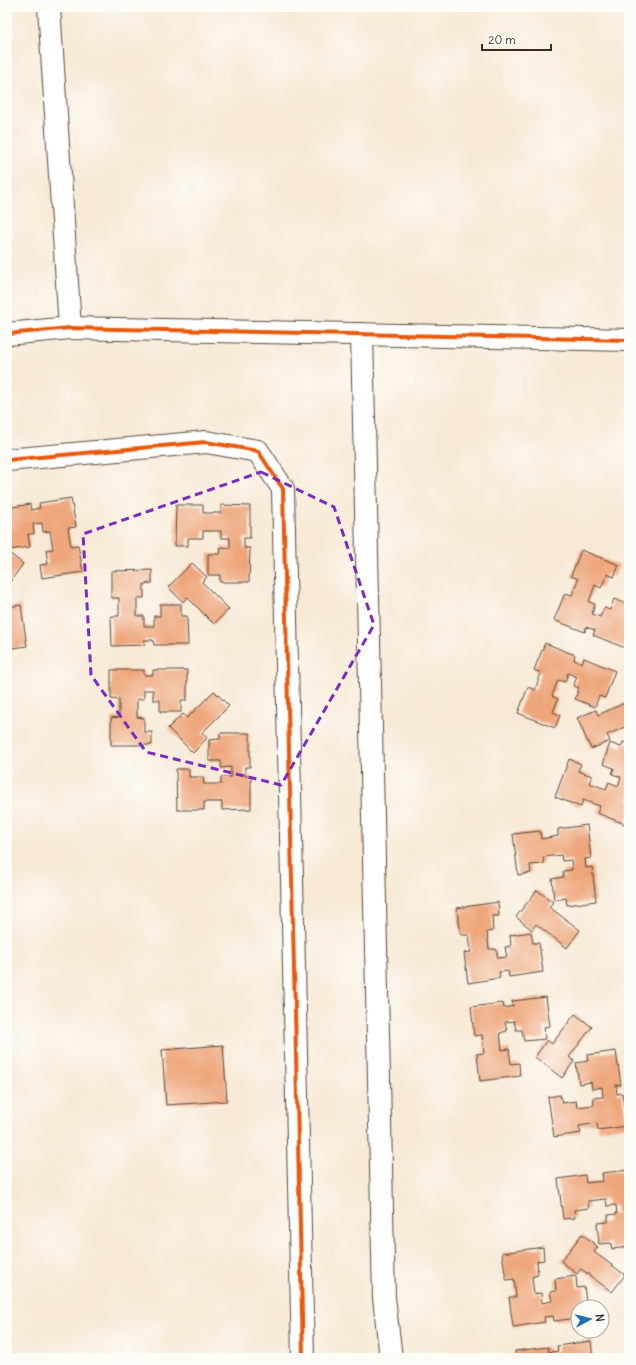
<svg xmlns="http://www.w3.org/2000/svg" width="636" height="1365" font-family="Delius,sans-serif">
  <rect width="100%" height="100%" fill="#fdfcf7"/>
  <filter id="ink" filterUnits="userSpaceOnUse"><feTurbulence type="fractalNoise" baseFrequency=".025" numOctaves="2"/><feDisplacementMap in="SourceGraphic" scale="8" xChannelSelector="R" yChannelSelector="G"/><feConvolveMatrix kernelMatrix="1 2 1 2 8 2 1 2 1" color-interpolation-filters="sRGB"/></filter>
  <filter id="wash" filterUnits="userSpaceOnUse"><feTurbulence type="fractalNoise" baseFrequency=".012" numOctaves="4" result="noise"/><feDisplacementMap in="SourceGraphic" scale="16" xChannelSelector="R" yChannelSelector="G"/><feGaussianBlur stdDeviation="0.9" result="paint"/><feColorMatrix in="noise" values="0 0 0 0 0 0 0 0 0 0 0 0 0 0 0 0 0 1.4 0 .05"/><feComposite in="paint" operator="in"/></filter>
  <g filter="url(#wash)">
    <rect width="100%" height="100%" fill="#f7e9d5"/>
    <g id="blocks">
      <path fill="#eea67a" d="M71,498L76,527L68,528L71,546L78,545L83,572L42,578L40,565L48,564L46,550L53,549L50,531L43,532L42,523L33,524L34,534H28L30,547L9,550L7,539V508L30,504L31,510L40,508L39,503Z
        M176,505H203V513H221V505L250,506V538H244V548H250L249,582H220V575H208V554H220L221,547L230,548V538H221V531H203V538H188V546H175Z
        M581,550L619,565L614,577L607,574L601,588L595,585L589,602L595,604L592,614L600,617L604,608L610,610L614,599L629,605V637L625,648L593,635L595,630L586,627L585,632L554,620L565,593L572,595L578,579L571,576Z
        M7,551L23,564L7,586Z
        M192,563L207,577L202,582L229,609L214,624L187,597L183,602L168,587Z
        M152,570V583L144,584V598H137V616H144V626H154V616H160V604H181V616H187L188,645H154L153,640H144L145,645L112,646L111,616H119V598H111V571Z
        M21,605L27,646L7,649V615H9L8,607Z
        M545,643L575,655L574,660L582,663L584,658L615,671L605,698L599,696L595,707L575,699L579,688L573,686L577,677L568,673L565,682L558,680L552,696L558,699L553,712L560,715L555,728L518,713L528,687L535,690L541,673L534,670Z
        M111,670H144V675H153V670H187V700H181V712H160V700H153V690H144V699H137V717L144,718V732H152V745H111V718L119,717V700L111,699Z
        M214,691L229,706L202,733L207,738L193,753L168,728L183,714L187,718Z
        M629,701V725L607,735L610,741L591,749L577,718L596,710L598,715Z
        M220,733H250V767H245V776H251V809L222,810V802H204V810H177L176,769H189V777H203L204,784H221V777H231V767L221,768V761H209V740L220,739Z
        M623,742L629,744V812L625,824L597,813L600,806L583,800L581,807L555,797L569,759L581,764L578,771L592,776L589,783L606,789L609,782L618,786L621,777L612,774L614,768L603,764L610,743L621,747Z
        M587,825L591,858L585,859L586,868L592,867L596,901L567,905L566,898L554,900L552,879L563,877V871L572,870L571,860L562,861L561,855L543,857L544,864L530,865L531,873L518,875L513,834L540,831L541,839L558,836V829Z
        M537,890L553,902L549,907L580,930L567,948L536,924L532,930L516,917Z
        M498,902L499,916H492L493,931L487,932L489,949H496L498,958L507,957L505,947L511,946L510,935L531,932L533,943H539L543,972L509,977L508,971L499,972L500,978L468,983L464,953L471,952L469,935H461L457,908Z
        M546,997L550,1026L544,1027L545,1039L524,1041L522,1030H516L514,1021L505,1022L507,1031L500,1033L502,1050L509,1049L511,1064L519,1063L520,1076L480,1081L477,1054L484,1053L482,1035L474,1036L471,1007L503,1003L504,1008L513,1006L512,1001Z
        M575,1014L592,1027L569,1057L574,1061L562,1078L535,1057L547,1040L552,1044Z
        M223,1045L227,1101L166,1105L162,1050Z
        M616,1051L621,1085H616L617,1094L622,1093L627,1126L598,1130L597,1123L579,1126L581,1133L554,1137L548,1097L560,1095L562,1103L576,1101L577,1107L594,1105L593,1098L603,1097L602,1087L592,1089L591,1082L579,1084L576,1063L588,1061L587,1055Z
        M629,1170V1247L612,1249L611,1243L599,1244L597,1223L608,1222V1215L617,1214L616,1205L607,1206L606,1199L588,1201L589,1208L574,1210L575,1218L563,1219L558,1179L585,1175L586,1183L603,1181L602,1173Z
        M582,1234L598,1247L594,1252L625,1275L612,1292L581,1269L577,1274L561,1261Z
        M543,1247L544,1260L537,1261L538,1275L532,1277L534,1294L541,1293L542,1303L552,1301L550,1292L556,1291L555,1279L576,1276L577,1288L584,1287L587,1307H578V1318L554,1321L553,1316L544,1317L545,1322L513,1327L509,1297H516L514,1279L506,1280L502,1253Z
        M591,1341L593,1358H516L515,1351L548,1347L549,1352L558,1351L557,1346Z"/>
    </g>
  </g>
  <g filter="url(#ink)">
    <use href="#blocks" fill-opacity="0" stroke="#574739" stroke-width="1"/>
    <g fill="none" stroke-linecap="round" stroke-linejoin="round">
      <defs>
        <path id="minor" d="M49,7L70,328
          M7,334L70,328L629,340
          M362,334L384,1298L391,1358
          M7,460L206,442L258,451L283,489L303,1358"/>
      </defs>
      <use href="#minor" stroke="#574739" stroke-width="24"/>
      <use href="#minor" stroke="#fff" stroke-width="22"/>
      <defs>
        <path id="cycleway" d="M7,334L70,328L629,340
          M7,460L206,442L258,451L283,489L303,1358"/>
      </defs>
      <use href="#cycleway" stroke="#fdfcf7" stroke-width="6"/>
      <use href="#cycleway" stroke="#e8590c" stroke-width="4"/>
    </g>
  </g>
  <path fill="none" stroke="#7b2cbf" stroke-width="3" stroke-dasharray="8 5" stroke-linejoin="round" d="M261,472L334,507L374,625L281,785L146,752L91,675L83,534Z"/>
  <rect width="636" height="1365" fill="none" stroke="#fdfcf7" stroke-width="24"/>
  <g transform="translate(590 1319) rotate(83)"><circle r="19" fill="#fdfcf7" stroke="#afa8a0"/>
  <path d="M0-3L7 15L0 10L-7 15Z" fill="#1f6fb2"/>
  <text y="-6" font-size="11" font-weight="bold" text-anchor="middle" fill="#3b2a1e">N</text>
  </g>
  <path d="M482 44v6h69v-6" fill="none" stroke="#3b2a1e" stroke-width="2"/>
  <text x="488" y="44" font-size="12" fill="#3b2a1e" stroke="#fdfcf7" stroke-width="3" paint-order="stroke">20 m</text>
</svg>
